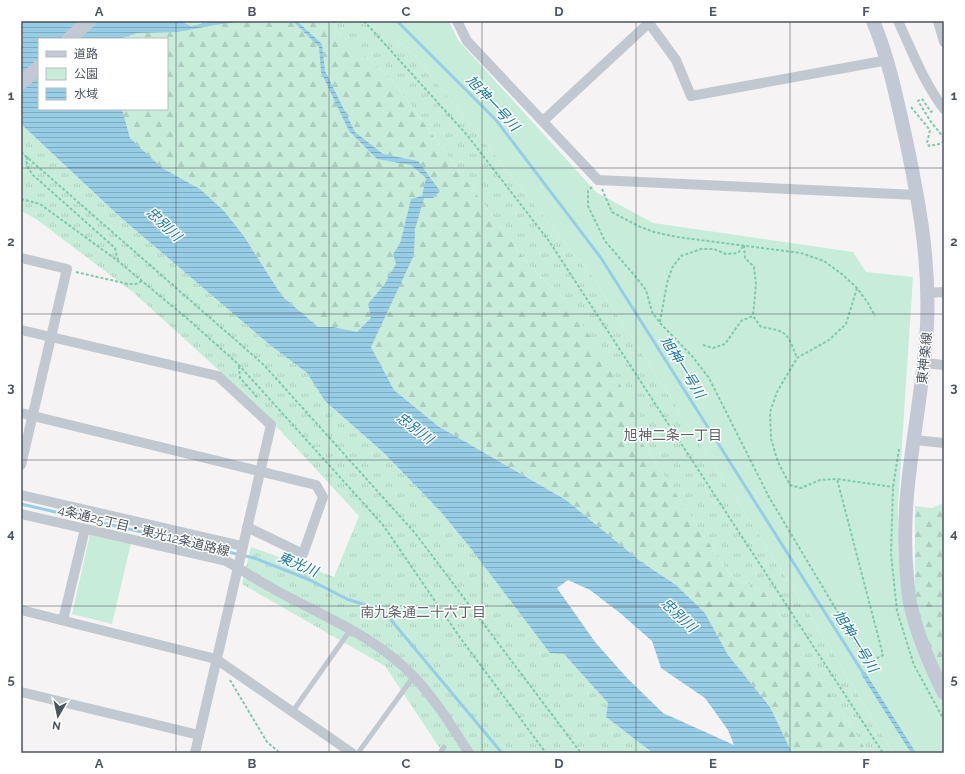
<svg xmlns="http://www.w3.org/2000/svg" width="965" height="774" font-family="Raleway,'Noto Sans JP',sans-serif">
  <defs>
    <pattern id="grass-tufts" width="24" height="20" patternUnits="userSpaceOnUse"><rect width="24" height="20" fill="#c7edda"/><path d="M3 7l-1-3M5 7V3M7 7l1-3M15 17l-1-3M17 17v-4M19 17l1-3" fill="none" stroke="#adcdbe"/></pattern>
    <pattern id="forest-firs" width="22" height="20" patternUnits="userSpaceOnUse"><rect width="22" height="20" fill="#c7edda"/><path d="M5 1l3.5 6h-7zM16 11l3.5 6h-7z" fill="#adcdbe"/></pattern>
    <pattern id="water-rules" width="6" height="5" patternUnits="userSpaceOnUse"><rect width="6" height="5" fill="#98cde6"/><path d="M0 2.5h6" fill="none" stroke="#7ea9be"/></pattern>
  </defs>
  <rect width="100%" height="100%" fill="#f5f3f3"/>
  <path fill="url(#grass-tufts)" d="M326,21H376L416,57L594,279L802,602L893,753H868L764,592L731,576L636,434L571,306L528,264L392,80Z
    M21,124L119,216L270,345L307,373L325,401L384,453L441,512L608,703L606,717L653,753H443L385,666L242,584L251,547L334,577L359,516L277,427L224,375L134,293L36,219L21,211Z"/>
  <path fill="url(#forest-firs)" d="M181,21H326L392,80L528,264L571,306L642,420L636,434L731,576L764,592L868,753H792L770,707L728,655L705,613L676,585L640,561L566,500L438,426L394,390L371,347L333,327H318L282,296L243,235L200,189L162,168L130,138L122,109H167V39H119L138,33L178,32L191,26Z
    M944,503V680L930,652L915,605V506L932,508Z"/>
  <path fill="#c7edda" d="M376,21H449L458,40L596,192L653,223L853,252L866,272L913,277L898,505V555L905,609L921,659L944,704V753H893L802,602L594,279L416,57Z
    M90,534L131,543L112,624L72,614Z"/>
  <path fill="url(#water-rules)" fill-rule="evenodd" d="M21,21H181L191,26L215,21H245L215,25L178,32L138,33L119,39H39V109H122L130,138L162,168L200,189L224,211L243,235L282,296L318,327H333L357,332L371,318L368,304L384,285L396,264L393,254L400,244L411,199L422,196L426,178L411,165L377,159L349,131L321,72L319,47L293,21H285H297L322,44L325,71L355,132L383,154L418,161L440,191L433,198H424L415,229L414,255L371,347L394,390L438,426L566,500L640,561L676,585L705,613L728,655L770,707L792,753H653L606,717L608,703L564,654L550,653L469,546L441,512L384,453L325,401L307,373L270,345L119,216L21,124ZM568,580L590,590L620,613L652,641L661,668L705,698L728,730L734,745L663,713L627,678L595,642L557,588Z
    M865,672L916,753H911L861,674Z"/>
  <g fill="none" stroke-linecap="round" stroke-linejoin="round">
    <path stroke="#98cde6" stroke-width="3" d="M397,21L496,120L601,258L865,676
      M21,504L254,558L310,580L347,599L378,609L386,614L502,753"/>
    <path stroke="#81c8ad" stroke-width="2" stroke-dasharray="3 2" stroke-linecap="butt" d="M364,21L467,135L549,241L883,753
      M911,107L930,130L927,143L929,146L939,144L943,142L944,138L931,122L918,101L921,99L923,100L931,112L933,110
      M21,152L264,365L415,533L581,753
      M28,157L26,160L28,168L33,175L115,248L118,260
      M592,187L588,191V206L605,241L635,276L646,290L652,312L660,323L692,356L709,378L769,497L868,663L883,655L837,479
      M602,189L612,212L638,226L654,232L677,237L801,253L824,261L843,275L857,288L868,303L875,316
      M21,199L40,204L118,261L189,320L238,364L383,525L461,639L546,753
      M76,272L128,284H136L142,281
      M857,288L846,324L829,340L797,358L777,392L770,412L771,439L778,462L790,485L801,488L820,480L837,479L893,487
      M660,322L667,283L672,268L681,256L701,249H714L726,254L738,253L744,245L745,258L754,267L756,284L753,316
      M703,345L713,348L725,344L741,321L753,316L761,327C788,331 787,333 797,358
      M239,366L240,378L257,397
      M899,449L893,487L891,554L897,611L914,665L944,720
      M230,680L267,742L280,753"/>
    <path stroke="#c2c8d0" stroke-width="5" d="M293,711L351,629
      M358,753L414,676
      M440,753L444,747"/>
    <path stroke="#c2c8d0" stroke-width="10" d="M457,21L467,41L598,180L917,195
      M898,21C912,51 924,83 944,109
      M938,21L944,42
      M649,23L676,60L691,96L888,60
      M543,121L651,21
      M21,258L67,269L21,465
      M928,293L944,292
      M21,330L218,376L271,425L195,753
      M924,363L944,365
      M21,413L316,485L323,497L303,554L247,527
      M914,440L944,443
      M21,495L242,546
      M21,514L226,561C241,569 255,579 270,587C319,615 375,635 414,677C436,700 452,727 469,753
      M21,610L216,659L352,753
      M63,620L85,529
      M21,692L199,735"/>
    <path stroke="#c3c9d4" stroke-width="14" d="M873,21C889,59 897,100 906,140C919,202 930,261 927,325C923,409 898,491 907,576C908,586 908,597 911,607C918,638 930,665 944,693
      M69,39L89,21
      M21,83L39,67"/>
  </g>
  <path fill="none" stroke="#4c545f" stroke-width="1" stroke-opacity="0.55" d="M176,21V753M329,21V753M482,21V753M636,21V753M790,21V753M21,168H944M21,314H944M21,460H944M21,606H944"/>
  <g text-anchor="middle" stroke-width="3" stroke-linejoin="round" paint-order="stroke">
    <g font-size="13" fill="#4c545f" stroke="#fff">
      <text transform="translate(924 358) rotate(-84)" y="5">東神楽線</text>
      <text transform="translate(144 530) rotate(14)" y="5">4条通25丁目・東光12条道路線</text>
    </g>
    <g font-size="14" font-style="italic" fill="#1a77a4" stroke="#fff">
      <text transform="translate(493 103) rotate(47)" y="5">旭神一号川</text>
      <text transform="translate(164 224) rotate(43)" y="5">忠別川</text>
      <text transform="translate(683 367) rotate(58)" y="5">旭神一号川</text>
      <text transform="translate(415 428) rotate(37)" y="5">忠別川</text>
      <text transform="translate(298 564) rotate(23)" y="5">東光川</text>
      <text transform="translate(679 615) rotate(43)" y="5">忠別川</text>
      <text transform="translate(856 641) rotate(58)" y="5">旭神一号川</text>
    </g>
    <g font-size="14" fill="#606267" stroke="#fff">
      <text x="673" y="440">旭神二条一丁目</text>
      <text x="423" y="617">南九条通二十六丁目</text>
    </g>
  </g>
  <rect width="965" height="774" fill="none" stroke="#ffffff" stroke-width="44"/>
  <rect x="38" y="38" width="130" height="72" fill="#ffffff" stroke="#b7bbbf"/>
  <rect x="46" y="51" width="20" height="6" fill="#c3c9d4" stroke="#b7bbbf"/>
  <text x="74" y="58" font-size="12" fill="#4c545f">道路</text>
  <rect x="46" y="68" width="20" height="12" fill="#c7edda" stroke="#b7bbbf"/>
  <text x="74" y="78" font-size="12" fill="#4c545f">公園</text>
  <rect x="46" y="88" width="20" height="12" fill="url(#water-rules)" stroke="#b7bbbf"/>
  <text x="74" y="98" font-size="12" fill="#4c545f">水域</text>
  <g transform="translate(58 716) rotate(189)" stroke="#ffffff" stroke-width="3" paint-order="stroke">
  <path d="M0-3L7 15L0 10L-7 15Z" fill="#4c545f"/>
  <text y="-6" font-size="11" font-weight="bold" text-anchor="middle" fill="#4c545f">N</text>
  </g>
  <rect x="22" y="22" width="921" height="730" fill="none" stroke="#4c545f" stroke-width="1.5"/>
  <g font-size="13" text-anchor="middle" font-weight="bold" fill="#4c545f">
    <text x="99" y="16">A</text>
    <text x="252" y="16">B</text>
    <text x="406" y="16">C</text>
    <text x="559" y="16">D</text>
    <text x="713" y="16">E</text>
    <text x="866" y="16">F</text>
    <text x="11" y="100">1</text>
    <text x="954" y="100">1</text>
    <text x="11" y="246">2</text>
    <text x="954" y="246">2</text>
    <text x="11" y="392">3</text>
    <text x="954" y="392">3</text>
    <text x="11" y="538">4</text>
    <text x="954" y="538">4</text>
    <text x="11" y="684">5</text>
    <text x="954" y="684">5</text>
    <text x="99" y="768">A</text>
    <text x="252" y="768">B</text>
    <text x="406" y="768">C</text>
    <text x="559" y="768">D</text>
    <text x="713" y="768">E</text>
    <text x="866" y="768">F</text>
  </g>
</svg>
